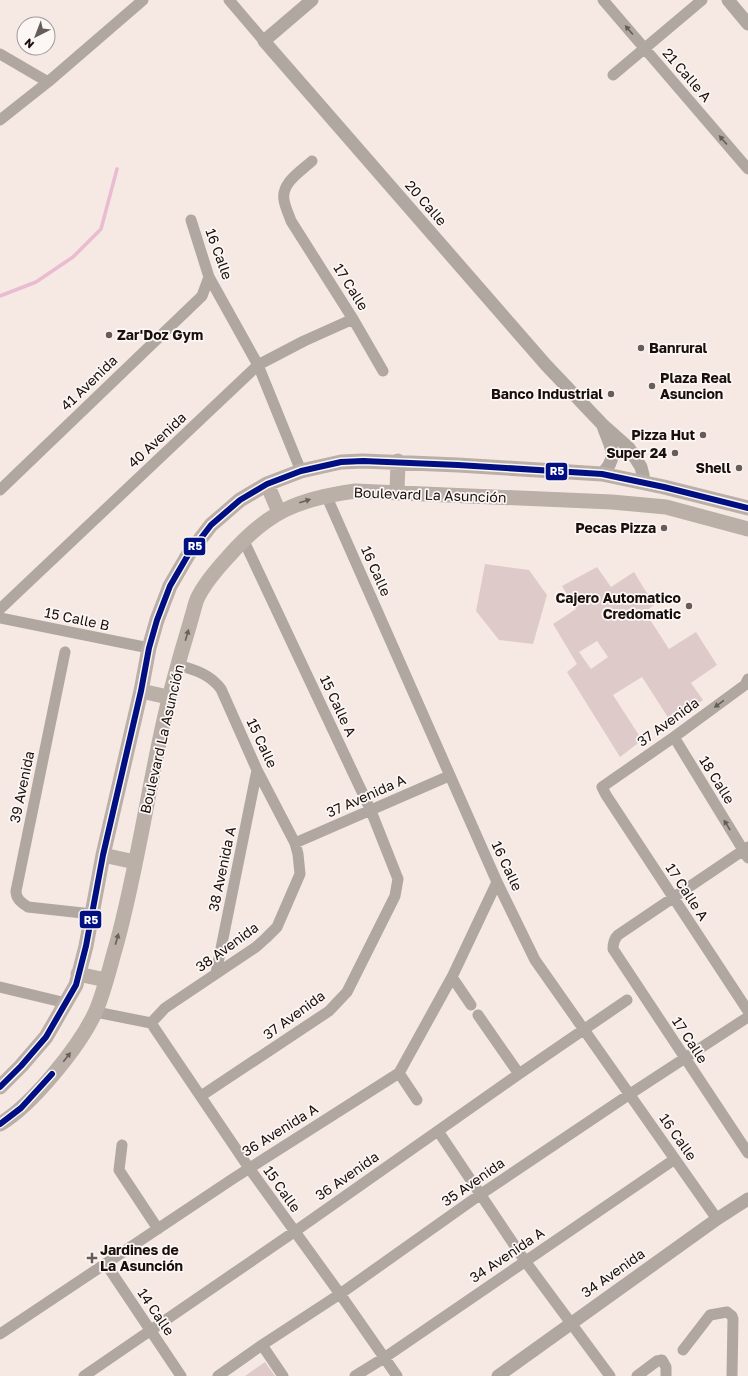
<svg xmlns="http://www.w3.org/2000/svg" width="748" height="1376" font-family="'Golos Text',sans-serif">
  <rect width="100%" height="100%" fill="#f6e8e2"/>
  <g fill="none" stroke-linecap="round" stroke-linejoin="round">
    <path stroke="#e9bcd2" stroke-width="3.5" d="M0,296L36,282L73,257L101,229L117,169"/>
  </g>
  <path fill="#decbc9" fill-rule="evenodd" d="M485,564L529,570L547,595L533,644L499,640L476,611Z
    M597,567L611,587L634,572L654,605L645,612L669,649L696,632L717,665L691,683L703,700L671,722L642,677L613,695L642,740L620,757L567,672L577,664L553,624L576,609L562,586ZM597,641L608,657L591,669L579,652Z
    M265,1362L275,1376H245Z"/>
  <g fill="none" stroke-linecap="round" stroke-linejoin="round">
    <path stroke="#afa7a0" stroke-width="11" d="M229,0L264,41
      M603,0L748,169
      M0,54L48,82
      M613,75L702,0
      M0,120L48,82L143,0
      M312,161C301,171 281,183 284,200C285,207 289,215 291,221L353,319L383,371
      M191,220L209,277L258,365L301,471
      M0,490L202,296L209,277
      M326,495L497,882L535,960L717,1219
      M0,609L258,365L304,341L353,319
      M0,618L149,648
      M65,652L16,891C16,899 21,902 28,907L92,914
      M748,679L745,685L674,737L602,787L606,795L748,1011
      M674,737L748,858
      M295,843L449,776
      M748,847L618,935C614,939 613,943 613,949L748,1153
      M216,973L257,770
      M452,977L471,1005
      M0,987L66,1003
      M96,1012L151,1023L249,1168L340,1294L397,1376
      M478,1015L519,1074
      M151,1023L165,1008L256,947L266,938L277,927L300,874L298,854L295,843L257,770L221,689C210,674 195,670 178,665
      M399,1073L417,1100
      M201,1096L329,1011L347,992L395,896L398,879L371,811L243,539
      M438,1131L525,1261L610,1376
      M122,1145L119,1170L158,1229
      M106,1264L181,1376
      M0,1334L234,1178L399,1073L452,977L497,882
      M262,1345L283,1376
      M683,1350L710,1315L727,1312L732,1316L733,1319L732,1376
      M84,1376L294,1232L519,1074L627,1000
      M218,1376L262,1345L340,1294L481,1194L630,1094L748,1017
      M355,1376L384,1358L675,1159
      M637,1376L657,1361L662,1360L666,1367V1376"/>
    <path stroke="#afa7a0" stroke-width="13" d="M312,0L264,41L546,365L602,424L629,448L641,467L643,475L644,483
      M728,0L748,24
      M602,474C620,456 610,447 603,426
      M498,1376L717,1219L748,1199"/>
    <path stroke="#bab0a8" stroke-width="15" d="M267,484L279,512
      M397,492L398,461
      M141,691L168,697
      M103,855L135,862
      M78,974L106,980
      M0,1087L21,1066L46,1037L76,985L86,946L103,855L141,691L149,648L157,620L170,586L188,555L211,525L240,500L267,484L301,471L341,462L363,461L458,465L602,474L664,487L748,508
      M0,1124C32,1105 79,1047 95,1013C104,993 110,966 116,946C142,852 152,754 179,661C183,646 188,631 192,616C194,610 195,603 198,597C205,583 217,569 228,557C267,512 297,499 355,491L612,502L666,507L748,529"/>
    <defs>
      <path id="bus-1" d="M0,1087L21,1066L46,1037L76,985L86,946L103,855L141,691L149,648L157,620L170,586L188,555L211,525L240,500L267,484L301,471L341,462L363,461L458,465L602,474L664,487L748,508
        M0,1124L21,1108L52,1074"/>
    </defs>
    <use href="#bus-1" stroke="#fcf6f4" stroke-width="9"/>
    <use href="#bus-1" stroke="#000f82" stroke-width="6"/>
  </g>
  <defs><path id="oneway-solid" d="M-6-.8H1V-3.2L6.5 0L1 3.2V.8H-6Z"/></defs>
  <g fill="#645c56">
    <use href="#oneway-solid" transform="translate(629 30) rotate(-131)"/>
    <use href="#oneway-solid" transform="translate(723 140) rotate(-131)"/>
    <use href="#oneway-solid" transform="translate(719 704) rotate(144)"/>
    <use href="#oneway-solid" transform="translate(727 825) rotate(-122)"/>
  </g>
  <g fill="#6a605a">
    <use href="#oneway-solid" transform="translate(305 501) rotate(-18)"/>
    <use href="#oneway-solid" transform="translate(187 635) rotate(-74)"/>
    <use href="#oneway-solid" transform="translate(117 939) rotate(-74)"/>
    <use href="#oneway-solid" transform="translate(67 1057) rotate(-52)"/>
  </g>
  <g fill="#665c58" stroke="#fcf6f4" stroke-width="1.5">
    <circle cx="109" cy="335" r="4"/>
    <circle cx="641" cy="348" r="4"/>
    <circle cx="652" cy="386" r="4"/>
    <circle cx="611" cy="394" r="4"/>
    <circle cx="703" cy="435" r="4"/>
    <circle cx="675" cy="453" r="4"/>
    <circle cx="739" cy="468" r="4"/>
    <circle cx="664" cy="528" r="4"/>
    <circle cx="689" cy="606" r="4"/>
    <path d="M90 1252h4v4h4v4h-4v4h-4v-4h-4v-4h4z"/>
  </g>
  <g text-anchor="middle" stroke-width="3.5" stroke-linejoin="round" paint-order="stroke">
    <g font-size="14" fill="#19100d" stroke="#fcf6f4">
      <text transform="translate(687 75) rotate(49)" y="5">21 Calle A</text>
      <text transform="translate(426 203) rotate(49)" y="5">20 Calle</text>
      <text transform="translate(219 254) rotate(70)" y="5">16 Calle</text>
      <text transform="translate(351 287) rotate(58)" y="5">17 Calle</text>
      <text transform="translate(89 383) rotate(-44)" y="5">41 Avenida</text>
      <text transform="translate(157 440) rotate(-43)" y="5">40 Avenida</text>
      <text transform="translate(430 495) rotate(2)" y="5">Boulevard La Asunción</text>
      <text transform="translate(376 571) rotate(66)" y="5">16 Calle</text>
      <text transform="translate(77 619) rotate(12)" y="5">15 Calle B</text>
      <text transform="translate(338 706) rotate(65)" y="5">15 Calle A</text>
      <text transform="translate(668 722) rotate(-36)" y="5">37 Avenida</text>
      <text transform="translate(162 739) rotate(-77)" y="5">Boulevard La Asunción</text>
      <text transform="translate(262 743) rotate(65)" y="5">15 Calle</text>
      <text transform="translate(717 780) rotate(58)" y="5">18 Calle</text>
      <text transform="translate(22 787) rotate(-78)" y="5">39 Avenida</text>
      <text transform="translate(366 796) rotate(-24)" y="5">37 Avenida A</text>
      <text transform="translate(507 866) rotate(65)" y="5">16 Calle</text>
      <text transform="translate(222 869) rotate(-78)" y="5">38 Avenida A</text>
      <text transform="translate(687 892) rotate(57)" y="5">17 Calle A</text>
      <text transform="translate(227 947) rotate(-36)" y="5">38 Avenida</text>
      <text transform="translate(294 1015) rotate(-36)" y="5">37 Avenida</text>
      <text transform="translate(690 1040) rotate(57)" y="5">17 Calle</text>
      <text transform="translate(280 1130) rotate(-32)" y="5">36 Avenida A</text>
      <text transform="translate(678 1137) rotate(55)" y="5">16 Calle</text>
      <text transform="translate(347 1176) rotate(-35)" y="5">36 Avenida</text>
      <text transform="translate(473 1182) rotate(-35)" y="5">35 Avenida</text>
      <text transform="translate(282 1189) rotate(55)" y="5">15 Calle</text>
      <text transform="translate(507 1255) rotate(-34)" y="5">34 Avenida A</text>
      <text transform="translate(613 1273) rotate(-35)" y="5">34 Avenida</text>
      <text transform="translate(156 1312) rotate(56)" y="5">14 Calle</text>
    </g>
    <g font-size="14" font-weight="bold" fill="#19100d" stroke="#fcf6f4" text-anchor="end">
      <text x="117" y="340" text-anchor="start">Zar'Doz Gym</text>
      <text x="649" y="353" text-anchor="start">Banrural</text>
      <text x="660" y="383" text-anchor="start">Plaza Real<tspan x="660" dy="16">Asuncion</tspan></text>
      <text x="603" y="399">Banco Industrial</text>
      <text x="695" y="440">Pizza Hut</text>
      <text x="667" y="458">Super 24</text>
      <text x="731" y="473">Shell</text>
      <text x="656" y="533">Pecas Pizza</text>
      <text x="681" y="603">Cajero Automatico<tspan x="681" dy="16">Credomatic</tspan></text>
      <text x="100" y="1255" text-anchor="start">Jardines de<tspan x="100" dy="16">La Asunción</tspan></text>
    </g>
  </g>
  <g stroke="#fcf6f4" stroke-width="1.5">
    <rect x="545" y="462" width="23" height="19" rx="4" fill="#000f82"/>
    <rect x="183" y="537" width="23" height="19" rx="4" fill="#000f82"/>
    <rect x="79" y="910" width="23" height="19" rx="4" fill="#000f82"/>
  </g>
  <g font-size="11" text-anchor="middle" font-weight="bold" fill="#fff">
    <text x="557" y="475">R5</text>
    <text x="195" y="550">R5</text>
    <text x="91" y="924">R5</text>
  </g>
  <g transform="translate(36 36) rotate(222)"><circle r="19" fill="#fcf6f4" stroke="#a19a98"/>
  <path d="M0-3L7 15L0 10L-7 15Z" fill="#665c58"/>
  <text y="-6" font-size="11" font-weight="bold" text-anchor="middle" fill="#19100d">N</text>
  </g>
</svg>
